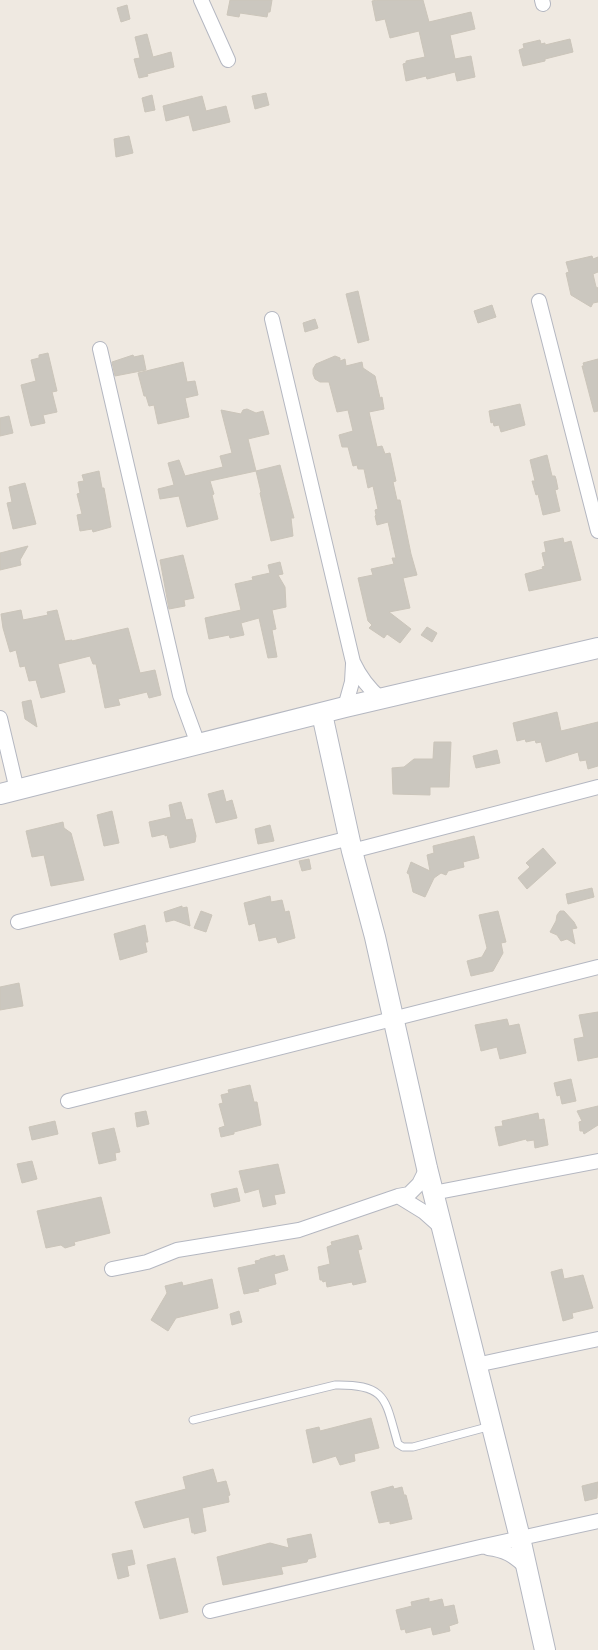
<svg xmlns="http://www.w3.org/2000/svg" width="598" height="1650" font-family="'Roboto Condensed',sans-serif">
  <rect width="100%" height="100%" fill="#efe9e1"/>
  <path fill="#cbc7bf" stroke="#cbc5ba" d="M230,0H272L270,12H268L267,17L240,13L239,17L227,15Z
    M377,0H423L429,22L471,12L475,29L450,35L455,59L471,56L475,77L457,81L455,72L427,79L426,76L406,81L403,64L406,63V61L425,57L419,31L390,38L385,19L376,21L372,1Z
    M127,5L130,19L121,22L117,8Z
    M147,34L153,57L171,52L174,67L147,74L148,76L139,78L134,59L140,58L135,37Z
    M570,39L573,52L545,59V61L523,66L519,50L524,48L523,44L540,40L541,44L545,43V45Z
    M266,93L269,105L255,109L252,96Z
    M152,95L155,110L145,112L142,98Z
    M202,96L206,111L226,106L230,122L193,131L189,115L166,121L163,106Z
    M129,136L133,153L116,157L114,139Z
    M592,256L593,259L598,257V272L593,274L596,287L598,288V302L593,303L591,307L571,295L566,273L569,272L566,262Z
    M358,291L369,340L358,343L346,294Z
    M492,305L496,317L478,323L474,311Z
    M315,319L318,328L305,332L303,323Z
    M48,353L57,391L52,392L57,412L43,415L45,423L31,426L30,423L21,385L36,381L31,360L39,358V355Z
    M133,355L134,357L143,355L146,370L115,376L112,362Z
    M335,356L340,358V361L345,359L346,366L362,362L363,368L375,376L380,398L382,397L384,409L369,412L377,447L382,446L385,454L390,453L396,481L393,482L397,500H400L411,554L417,575L403,578L410,608L389,612L411,629L400,643L387,634L384,638L369,628L372,625L368,621L358,578L373,575L371,569L394,564L392,558H396L388,522L377,525L375,516L376,515L375,510L378,509L373,486L368,488L364,469H358L357,465L353,466L348,447H342L339,435L353,431L348,410L337,412L329,382H320L315,379L313,374V369L316,364Z
    M598,359V411L594,412L582,366H584L583,363Z
    M183,362L187,382L195,381L198,395L185,398L189,417L158,424L154,405L149,406L146,396H144L138,373Z
    M520,404L525,425L501,432L499,425L494,426L493,422L491,423L489,411Z
    M247,409L256,413L263,411L269,434L248,439L256,471L210,481L214,494L212,495L218,519L187,527L179,496L160,499L158,489L174,485L168,463L179,460L185,476L223,467L220,456L232,453L221,410L241,414L243,410Z
    M9,416L13,433L0,436V418Z
    M547,455L552,476H555L556,479L558,489L555,490L560,511L543,515L538,494L536,495L532,481H535L530,460Z
    M280,465L294,518H291L293,536L271,541L260,493L261,492L256,471Z
    M99,471L102,488H104L111,527L93,532L92,529L80,531L77,515L82,514L77,494L80,493L78,482L84,481L82,475Z
    M25,483L36,524L13,529L7,503L12,502L9,487Z
    M563,538L564,543L571,541L581,580L529,591L525,574L543,569L542,567L545,566L542,553L546,552L544,542Z
    M28,546L20,560L21,565L0,570V553Z
    M183,555L194,598L184,600L185,606L169,609L160,560Z
    M280,562L283,574L278,575L285,587L286,607L272,610L276,629L272,630L277,657L268,658L259,618L241,623L244,635L230,638L229,635L209,639L205,618L241,610L235,584L253,580L252,577L270,573L268,565Z
    M21,610L23,620L48,615L47,612L57,610L65,641L72,640V641L128,628L140,673L155,670L161,695L149,698L147,692L118,699L120,705L105,708L96,664H93L90,656L58,664L65,692L41,698L36,680L29,681L25,666L20,667L16,650L10,652L3,628L1,614Z
    M427,627L437,633L432,642L421,635Z
    M31,700L37,727L25,719L22,702Z
    M557,712L561,731L598,722V766L588,769L586,760L580,761L578,752L546,762L541,742L536,743L535,740L526,742L525,739L517,741L513,723Z
    M434,742H451L449,787H430V795L393,794L392,768L404,767L414,759H433Z
    M497,750L500,763L476,768L473,756Z
    M223,790L226,802L232,800L237,818L216,823L208,794Z
    M181,802L186,820L192,819L196,836L195,842L170,848L167,835L165,836V834L152,837L149,822L171,817L169,805Z
    M112,811L119,843L104,846L97,815Z
    M63,822L64,828L71,833L84,880L51,886L44,855L32,857L26,831Z
    M270,825L274,841L258,844L255,829Z
    M474,836L479,858L463,862L464,867L448,871L446,875L441,873L434,878L425,897L413,892L409,874L407,873L411,862L430,871L427,855L434,853L433,846Z
    M543,848L556,863L527,889L518,878L530,867L526,863Z
    M309,859L311,869L302,871L299,861Z
    M592,888L594,897L568,904L566,894Z
    M270,896L271,902L282,900L285,912L289,911L295,938L278,943L276,937L259,941L255,923L249,925L244,903Z
    M182,906V908L187,907L190,926L174,920L166,922L164,912Z
    M201,911L212,915L206,932L194,928Z
    M498,911L506,942L501,943L503,953L493,971L471,976L467,961L482,957L487,948L479,915Z
    M560,911H564L574,922L577,928L572,929L575,944L567,939L561,941L557,935L550,932L556,921L557,915Z
    M145,925L148,942H145L147,952L120,960L114,934Z
    M19,983L23,1006L0,1010V987Z
    M598,1012V1057L578,1061L574,1039L584,1037L579,1015Z
    M507,1019L509,1026L519,1024L526,1053L500,1059L497,1047L481,1051L475,1025Z
    M571,1079L576,1101L562,1104L560,1095L557,1096L554,1083Z
    M250,1085L254,1102H257L261,1125L234,1132V1134L221,1137L219,1128L225,1126L219,1104L223,1103L221,1095L229,1093L228,1090Z
    M598,1106V1125L584,1134L583,1131H580L579,1122L582,1121L577,1111Z
    M146,1111L149,1124L137,1127L135,1113Z
    M538,1113L539,1120L544,1119L548,1145L535,1148L534,1140L527,1141L526,1139L499,1146L495,1127L503,1126L502,1121Z
    M55,1121L58,1134L32,1140L29,1127Z
    M114,1128L120,1152L115,1153L116,1160L99,1164L92,1133Z
    M32,1161L37,1179L22,1183L17,1164Z
    M278,1164L285,1193L274,1195L276,1204L263,1207L259,1189L245,1193L239,1171Z
    M237,1188L240,1201L214,1207L211,1194Z
    M101,1197L110,1233L74,1242L75,1245L65,1248L61,1245L46,1248L37,1211Z
    M358,1235L362,1249L358,1250L366,1282L353,1285L352,1282L327,1287L326,1281L323,1282L322,1280H320L318,1267L330,1264L327,1247L332,1245L331,1242Z
    M275,1255V1257L284,1255L288,1270L274,1274L276,1284L258,1289L259,1291L244,1294L238,1268L256,1264L255,1261L260,1260V1259Z
    M562,1269L564,1279L583,1275L593,1308L572,1313L573,1318L563,1321L551,1272Z
    M212,1279L218,1308L176,1318L168,1331L151,1320L167,1293L165,1286L182,1282L183,1286Z
    M239,1311L242,1322L232,1325L230,1314Z
    M371,1418L379,1448L354,1454L355,1461L340,1465L336,1456L313,1463L306,1430L319,1427L320,1431Z
    M213,1469L217,1483L226,1481L230,1495L228,1496L229,1502L202,1508L206,1531L194,1534V1532L192,1533L189,1517L144,1528L135,1502L186,1489L183,1477Z
    M598,1482L597,1498L585,1501L582,1486Z
    M393,1486L394,1489L402,1487L404,1495H406L412,1519L390,1524V1521L379,1523L371,1492Z
    M311,1534L316,1557L308,1559L307,1562L281,1567L283,1574L223,1585L217,1557L270,1543L289,1548L287,1539Z
    M132,1550L135,1564L127,1566L129,1576L118,1579L112,1554Z
    M175,1558L188,1612L160,1619L147,1565Z
    M429,1598V1602L442,1599L444,1607L454,1605L458,1623L449,1626L450,1631L433,1635L431,1627L406,1633L405,1629L401,1630L396,1610L412,1606L411,1602Z"/>
  <g fill="none" stroke-linecap="round" stroke-linejoin="round">
    <defs>
      <path id="lane" d="M193,1420L335,1385C388,1384 385,1400 398,1444L403,1447H413L491,1426"/>
      <path id="street" d="M201,0L228,60
        M542,0L543,4
        M539,301L598,531
        M272,319L353,662C360,677 368,688 381,699
        M100,349L180,695L198,744
        M345,707L352,682L353,664
        M0,718L17,790
        M352,851L598,787
        M18,922L350,838
        M68,1101L598,967
        M433,1193L598,1161
        M398,1196L424,1212L442,1228
        M112,1269L147,1262L177,1250L299,1230L398,1196L409,1194L419,1184L427,1168
        M476,1365L598,1339
        M488,1548C505,1550 513,1555 526,1567
        M210,1611L480,1547L598,1521"/>
      <path id="secondary" d="M322,714L352,851L375,937L427,1168L520,1538L545,1650
        M0,794L345,707L598,648"/>
    </defs>
    <use href="#lane" stroke="#b4b7c1" stroke-width="9"/>
    <use href="#street" stroke="#b4b7c1" stroke-width="16"/>
    <use href="#secondary" stroke="#b4b7c1" stroke-width="22"/>
    <use href="#lane" stroke="#fff" stroke-width="7"/>
    <use href="#street" stroke="#fff" stroke-width="14"/>
    <use href="#secondary" stroke="#fff" stroke-width="20"/>
  </g>
</svg>
